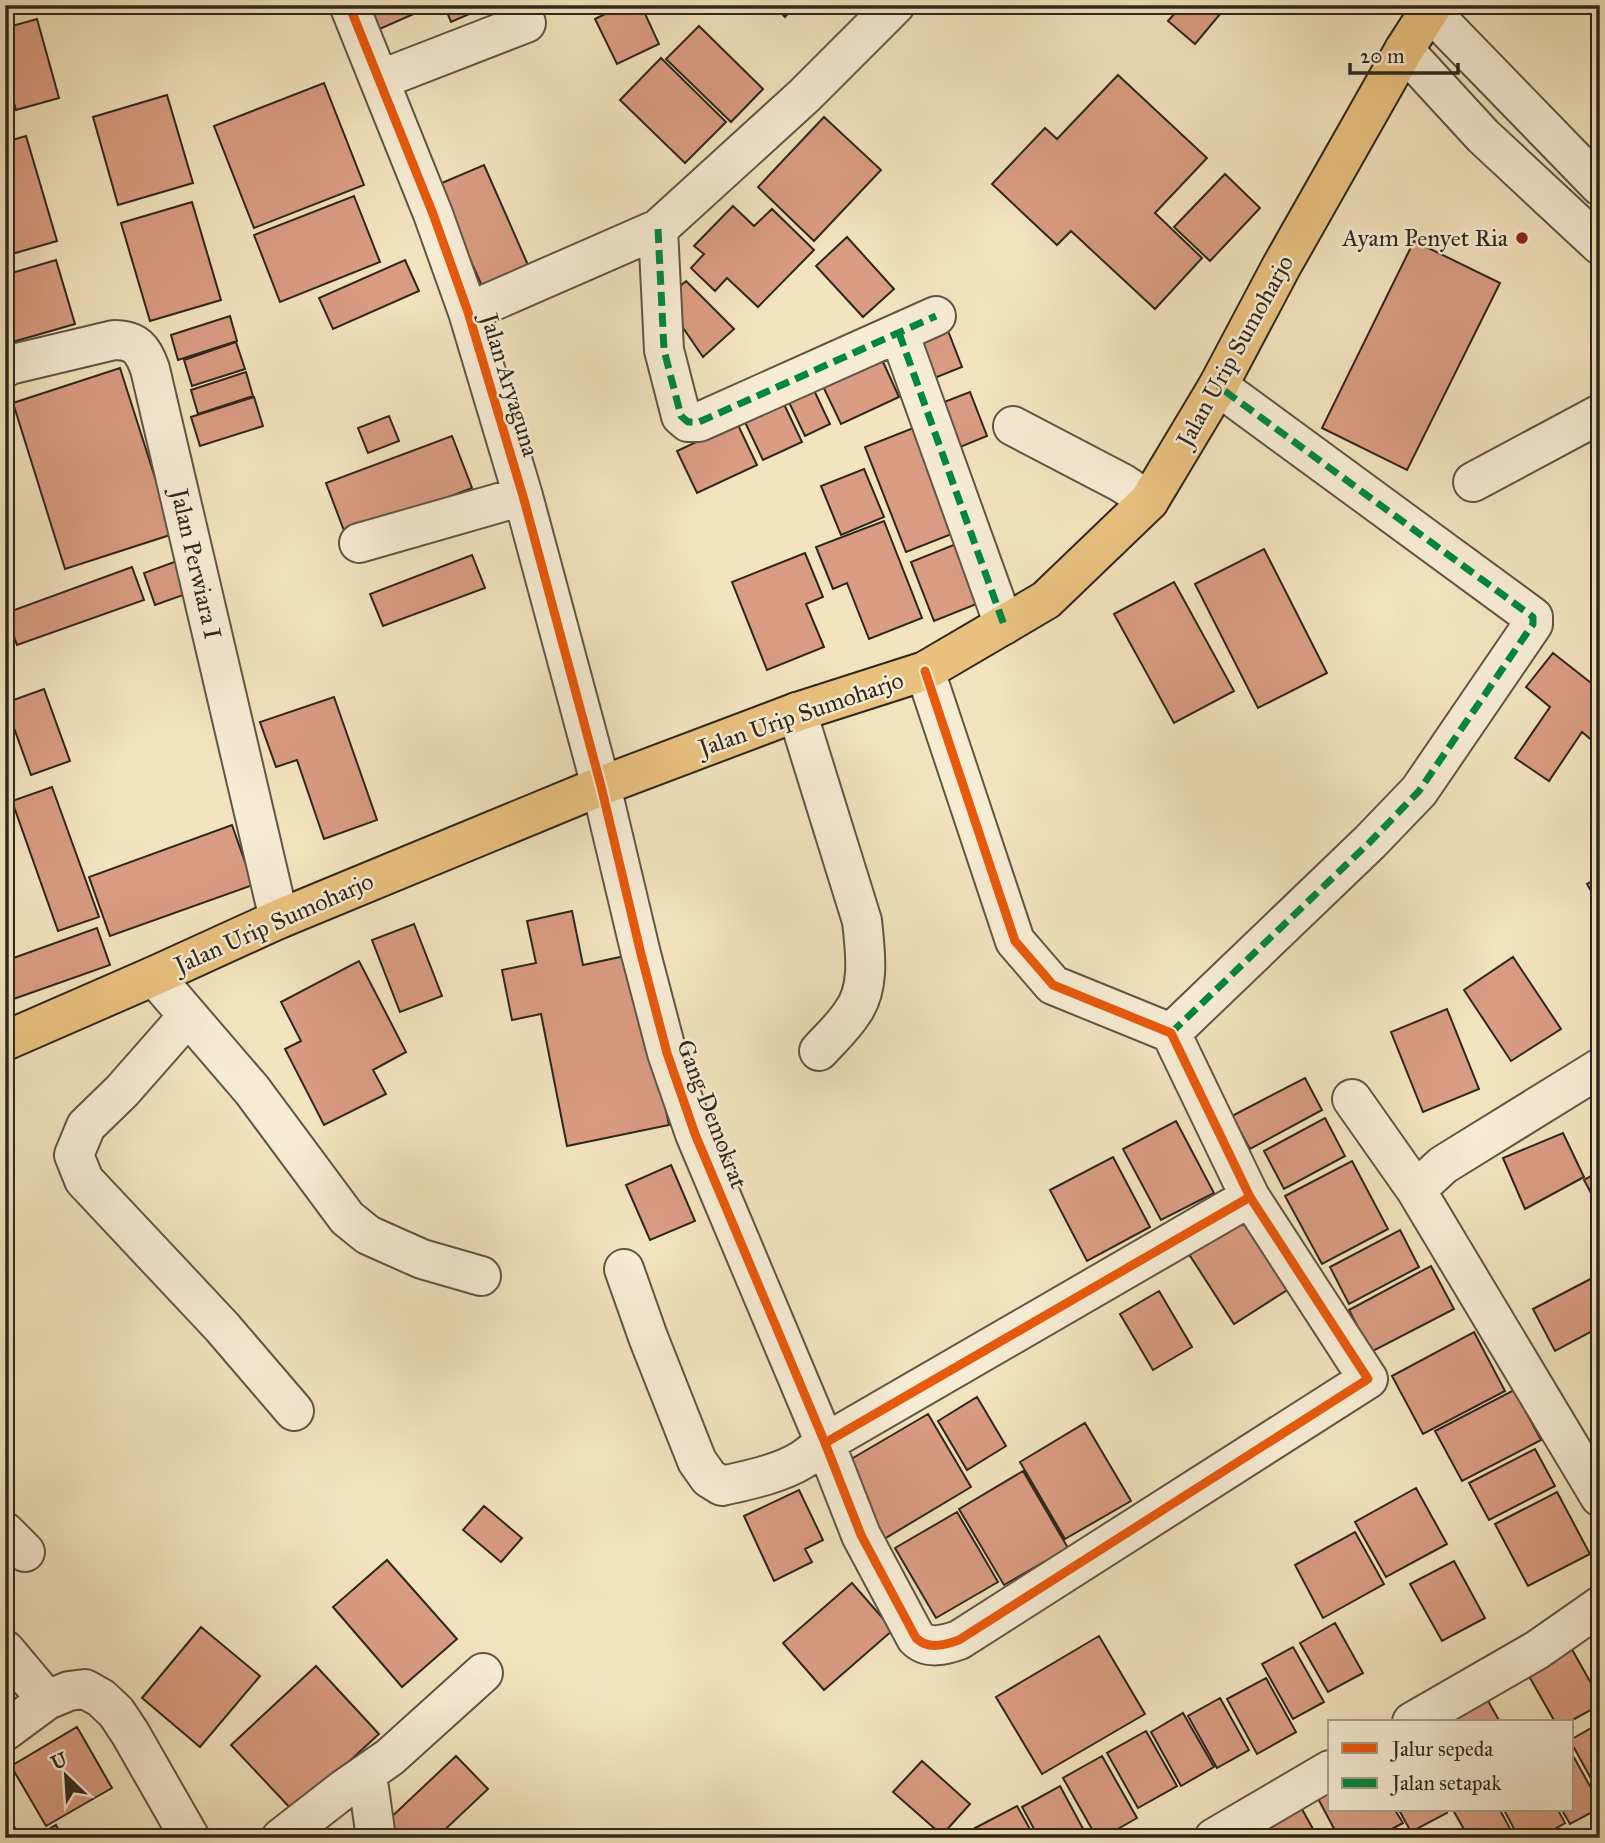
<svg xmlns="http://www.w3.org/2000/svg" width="1605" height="1843" font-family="'IM FELL Great Primer',serif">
  <rect width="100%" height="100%" fill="#f2e4bf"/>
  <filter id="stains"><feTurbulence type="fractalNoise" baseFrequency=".00286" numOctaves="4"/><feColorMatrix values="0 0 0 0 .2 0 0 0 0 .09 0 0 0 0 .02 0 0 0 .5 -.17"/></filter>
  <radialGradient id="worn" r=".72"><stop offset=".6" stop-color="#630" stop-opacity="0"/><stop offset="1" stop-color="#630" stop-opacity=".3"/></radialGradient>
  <path fill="#da9c83" stroke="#2f271d" stroke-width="2" d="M353,5H434L366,35Z
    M444,5H490L451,22Z
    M623,5H641L659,44L617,64L595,19Z
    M773,5H796L785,17Z
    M1182,5H1223L1226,7L1195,44L1168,21Z
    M37,19L59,98L16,110L5,70V28Z
    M699,26L763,89L731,122L666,59Z
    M661,58L726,122L685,163L620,100Z
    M1118,75L1207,158L1155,213L1202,258L1155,309L1071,231L1057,245L992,184L1045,128L1057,139Z
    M324,83L364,185L254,228L214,126Z
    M167,95L193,183L118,205L93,117Z
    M824,117L881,170L814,241L758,187Z
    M26,136L57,241L5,256V142Z
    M484,165L528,265L482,286L437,185Z
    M1225,174L1260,208L1210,261L1174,227Z
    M354,196L380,262L280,302L254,235Z
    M192,202L221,300L150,321L121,223Z
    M733,206L754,226L772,209L814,250L758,307L727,278L715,291L691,268L704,254L694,246Z
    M847,237L894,289L863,317L816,266Z
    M1414,241L1500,283L1407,470L1322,428Z
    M56,260L75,324L9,343L5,331V275Z
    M405,260L419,291L333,329L319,298Z
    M686,281L734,329L703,357L664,300Z
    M230,316L237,341L178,360L171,335Z
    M945,323L962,367L922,383L905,339Z
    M236,342L245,369L192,386L184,360Z
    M879,353L899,397L841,424L820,380Z
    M120,368L173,534L65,569L13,403Z
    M246,372L253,396L198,414L191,390Z
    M811,384L830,424L805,436L786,396Z
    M970,392L987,436L948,452L931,407Z
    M254,397L263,426L200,446L191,417Z
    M782,400L802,442L763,460L743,418Z
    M389,416L399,441L368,453L358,428Z
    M5,419L11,439L5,441Z
    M737,423L757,465L697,493L677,451Z
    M926,423L967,528L906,552L865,447Z
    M452,436L472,488L346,536L326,483Z
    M864,469L884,517L841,535L821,486Z
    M884,521L922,618L869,639L847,583L833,589L816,547Z
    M966,540L989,599L934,621L911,562Z
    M1264,549L1327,673L1258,708L1195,584Z
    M805,553L823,597L806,604L824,647L767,670L732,582Z
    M472,555L485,588L383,626L370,594Z
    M177,561L189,593L155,605L144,573Z
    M132,567L144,600L17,645L6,613Z
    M1174,582L1234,691L1174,723L1114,614Z
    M1553,653L1600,690V747L1582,732L1549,781L1515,758L1550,707L1526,687Z
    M44,689L70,761L31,775L5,703Z
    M334,697L377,820L324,839L297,760L276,767L260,722Z
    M52,787L99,917L58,931L12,801Z
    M232,825L253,885L110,936L89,877Z
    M1600,877V907L1587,884Z
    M572,911L583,965L634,954L669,1125L567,1146L541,1014L512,1020L502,970L536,963L527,921Z
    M414,924L442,996L400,1012L372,940Z
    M97,928L110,965L5,1002V961Z
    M1513,957L1561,1029L1511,1061L1464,990Z
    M359,961L406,1052L373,1070L386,1094L324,1125L285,1049L301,1041L281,1002Z
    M1447,1009L1479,1089L1423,1112L1391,1032Z
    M1305,1078L1322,1110L1250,1149L1232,1116Z
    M1325,1118L1345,1156L1284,1189L1264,1151Z
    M1176,1121L1214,1193L1161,1220L1123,1149Z
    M1563,1133L1584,1177L1525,1209L1503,1158Z
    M1113,1157L1150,1227L1087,1261L1050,1190Z
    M1352,1161L1388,1229L1322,1264L1285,1196Z
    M671,1165L695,1221L650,1240L626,1185Z
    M1600,1171V1210L1584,1180Z
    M1242,1211L1292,1287L1234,1324L1185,1248Z
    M1400,1230L1419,1267L1349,1304L1330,1267Z
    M1431,1266L1454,1309L1371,1352L1349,1310Z
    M1600,1274V1327L1555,1351L1533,1309Z
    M1159,1291L1192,1347L1153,1370L1120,1314Z
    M1474,1332L1505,1391L1423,1434L1392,1376Z
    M1514,1390L1541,1440L1462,1481L1435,1431Z
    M977,1397L1006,1446L967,1470L938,1421Z
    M928,1414L971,1487L884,1539L841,1465Z
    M1085,1423L1131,1501L1065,1539L1020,1462Z
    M1535,1449L1555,1486L1489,1520L1469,1483Z
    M1023,1471L1068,1548L1004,1585L959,1509Z
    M1416,1488L1447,1544L1386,1577L1355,1522Z
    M799,1490L823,1540L805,1549L812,1562L774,1581L744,1516Z
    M1557,1492L1590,1554L1528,1586L1495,1524Z
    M484,1506L522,1538L501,1562L463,1530Z
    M957,1512L998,1582L936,1618L895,1548Z
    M1355,1532L1384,1584L1323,1618L1295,1565Z
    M387,1560L457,1639L402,1687L333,1607Z
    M1454,1561L1485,1618L1442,1641L1410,1584Z
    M852,1583L893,1630L824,1690L783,1643Z
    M1335,1623L1363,1673L1328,1692L1300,1643Z
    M201,1627L260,1676L200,1747L142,1698Z
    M1099,1636L1145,1714L1042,1774L996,1697Z
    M1570,1646L1600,1699V1705L1569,1722H1555L1526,1671Z
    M1293,1647L1324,1702L1293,1719L1262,1664Z
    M316,1666L379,1734L294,1812L231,1745Z
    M1266,1678L1296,1732L1257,1754L1227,1699Z
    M1483,1692L1500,1722H1450L1445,1712Z
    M1220,1698L1249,1750L1217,1768L1188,1716Z
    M1183,1713L1214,1767L1181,1786L1151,1732Z
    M1600,1723V1795L1572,1744V1739Z
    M77,1727L112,1788L46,1826L11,1766Z
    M1146,1731L1177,1786L1138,1808L1107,1753Z
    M1572,1754L1600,1804V1808L1570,1824L1562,1810H1572Z
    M456,1756L488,1789L436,1838H401L386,1822Z
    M1102,1756L1137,1818L1102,1838H1097L1063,1778Z
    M922,1761L970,1804L942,1835L893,1792Z
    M1330,1785V1810H1395L1403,1823L1375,1838H1339L1315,1793Z
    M1060,1786L1088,1838H1039L1022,1807Z
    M1298,1802L1318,1838H1271L1262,1821Z
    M1017,1806L1035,1838H980L975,1828Z
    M1399,1810H1445L1447,1813L1411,1832Z
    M1453,1810H1500L1515,1838H1469Z
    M1504,1810H1558L1565,1823L1539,1838H1519Z
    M5,1811L21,1838H5Z
    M56,1825L63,1838H34Z"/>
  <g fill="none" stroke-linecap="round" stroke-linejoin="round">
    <defs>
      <path id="minor" d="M349,5L433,214L468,312L523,496L601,786L641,954L667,1053L695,1134L825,1443C817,1448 810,1455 802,1460C779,1474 748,1480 722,1486L709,1478L697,1461L648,1337L624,1269
        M1430,11L1600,186
        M1404,50L1483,136L1600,245
        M379,80L526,23
        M658,229L664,350L681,416L688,422H699L936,316
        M468,312L658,229L804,96L895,5
        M899,333L1004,625
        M5,368L9,365L114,340C136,340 143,349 150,369L279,919
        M1013,426L1122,483L1149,501
        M1473,482L1600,414
        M359,543L523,496
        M925,671L1015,941L1053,985L1171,1033L1250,1197L1368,1379L959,1640C945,1645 928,1650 916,1638L861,1535L825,1443L1250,1197
        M797,712L862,921C865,950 871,988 852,1013C843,1027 830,1039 819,1051
        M154,976L252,1090L347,1218L368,1235L422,1259L481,1276
        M188,1016L122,1091L86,1126L74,1155L84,1180L222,1327L294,1411
        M1171,1033L1370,842L1419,791L1533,624V617L1218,386
        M1352,1099L1416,1190L1600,1497
        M1416,1190L1443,1165L1600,1068
        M5,1532L25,1552
        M5,1650L47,1700
        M1412,1722L1537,1650L1600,1606
        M5,1731L47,1700L69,1691L85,1689L101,1698L116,1712L130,1733L190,1838
        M367,1774L376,1838
        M281,1838L344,1789L390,1757L483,1673
        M1214,1838L1330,1770"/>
      <path id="major" d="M5,1041L154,976L279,919L601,786L797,712L925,671L1046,600L1149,501L1218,386L1281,267L1404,50L1433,5"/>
    </defs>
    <use href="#minor" stroke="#605646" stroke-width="42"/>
    <use href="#major" stroke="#2f271d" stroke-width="42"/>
    <use href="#minor" stroke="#f7edd5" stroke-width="38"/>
    <use href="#major" stroke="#e9c280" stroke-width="38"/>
    <path stroke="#00873e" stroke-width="7" stroke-dasharray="14 7" stroke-linecap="butt" d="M658,229L664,350L681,416L688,422H699L936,316
      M899,333L1004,625
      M1171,1033L1370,842L1419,791L1533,624V617L1218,386"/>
    <defs>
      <path id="cycleway" d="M349,5L433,214L468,312L523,496L601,786L641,954L667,1053L695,1134L825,1443
        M925,671L1015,941L1053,985L1171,1033L1250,1197L1368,1379L959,1640C945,1645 928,1650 916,1638L861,1535L825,1443L1250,1197"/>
    </defs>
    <use href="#cycleway" stroke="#f7edd5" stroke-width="13"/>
    <use href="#cycleway" stroke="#e8590c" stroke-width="9"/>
  </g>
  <circle fill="#8f2418" stroke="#f7edd5" stroke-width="2.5" cx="1522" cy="238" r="7"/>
  <g text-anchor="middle" stroke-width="5" stroke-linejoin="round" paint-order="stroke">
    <g font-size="24" fill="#2f271d" stroke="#f7edd5" text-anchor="end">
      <text x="1508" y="246">Ayam Penyet Ria</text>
    </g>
    <g font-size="24" fill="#2f271d" stroke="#f7edd5">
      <text transform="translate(1235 351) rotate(-61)" y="8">Jalan Urip Sumoharjo</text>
      <text transform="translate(510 385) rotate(73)" y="8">Jalan Aryaguna</text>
      <text transform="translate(196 564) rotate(77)" y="8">Jalan Perwiara I</text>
      <text transform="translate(801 714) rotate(-19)" y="8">Jalan Urip Sumoharjo</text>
      <text transform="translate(274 923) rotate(-24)" y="8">Jalan Urip Sumoharjo</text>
      <text transform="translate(712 1114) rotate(69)" y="8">Gang Demokrat</text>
    </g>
  </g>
  <rect width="1605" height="1843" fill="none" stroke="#f2e4bf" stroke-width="28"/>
  <rect x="7" y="7" width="1591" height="1829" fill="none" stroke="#2f271d" stroke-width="3.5"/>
  <rect x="14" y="14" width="1577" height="1815" fill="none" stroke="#2f271d" stroke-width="2"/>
  <rect x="1328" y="1720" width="245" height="91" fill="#f7edd5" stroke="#a79e8b" stroke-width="2"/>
  <rect x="1342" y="1743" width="35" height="10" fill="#e8590c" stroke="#a79e8b" stroke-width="2"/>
  <text x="1392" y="1756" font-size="21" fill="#2f271d">Jalur sepeda</text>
  <rect x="1342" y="1778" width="35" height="10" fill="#00873e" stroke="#a79e8b" stroke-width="2"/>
  <text x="1392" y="1790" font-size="21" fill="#2f271d">Jalan setapak</text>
  <g transform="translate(66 1776) rotate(335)" stroke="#f7edd5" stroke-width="5" paint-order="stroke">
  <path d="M0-5L12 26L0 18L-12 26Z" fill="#2f271d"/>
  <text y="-10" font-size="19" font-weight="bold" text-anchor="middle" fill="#2f271d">U</text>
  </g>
  <path d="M1350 63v10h108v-10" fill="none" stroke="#2f271d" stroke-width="3.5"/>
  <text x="1360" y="63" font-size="21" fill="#2f271d" stroke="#f7edd5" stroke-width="5" paint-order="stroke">20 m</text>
  <rect width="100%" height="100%" filter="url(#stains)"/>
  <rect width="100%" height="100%" fill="url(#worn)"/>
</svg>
